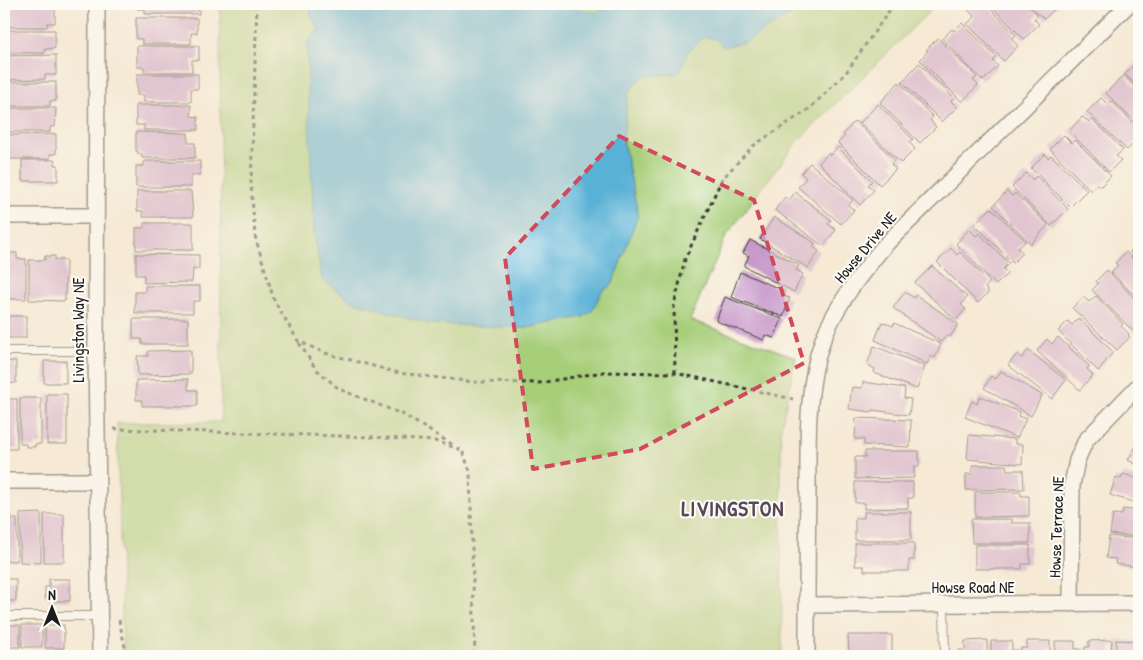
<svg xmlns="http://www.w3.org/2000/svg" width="1143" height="660" font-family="'Patrick Hand',sans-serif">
  <rect width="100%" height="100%" fill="#fdfcf7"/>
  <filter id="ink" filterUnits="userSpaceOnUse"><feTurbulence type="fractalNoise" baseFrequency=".02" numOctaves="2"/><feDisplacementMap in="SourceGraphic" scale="10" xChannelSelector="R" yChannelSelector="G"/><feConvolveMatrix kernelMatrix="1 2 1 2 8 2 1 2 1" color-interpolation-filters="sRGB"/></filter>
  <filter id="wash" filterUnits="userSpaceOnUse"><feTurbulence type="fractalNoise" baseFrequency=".0096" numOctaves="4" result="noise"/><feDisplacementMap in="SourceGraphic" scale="20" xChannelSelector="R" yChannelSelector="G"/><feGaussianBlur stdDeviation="1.12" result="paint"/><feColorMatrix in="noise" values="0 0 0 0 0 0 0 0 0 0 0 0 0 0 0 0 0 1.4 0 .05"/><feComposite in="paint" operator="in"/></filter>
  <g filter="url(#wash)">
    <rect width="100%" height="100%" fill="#f6ead5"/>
    <path fill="#a7ce79" stroke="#62754a" d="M220,4H937L797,142L726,236L690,320L796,357L781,428L782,656H123L117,423L221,422Z"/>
    <path fill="#59b1d6" stroke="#3a6679" d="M310,4H563C579,9 600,18 615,4H809L745,42L723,47L716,39L704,37L687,52L680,73L644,76L635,84L628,94L623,139L638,215L612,285L602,291L592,311L583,317L526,328L430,324L352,301L322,280L314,233L308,91L307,43L319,29L311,16Z"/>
    <g id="blocks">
      <path fill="#c89aca" d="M4,4H55V23H47V27H4Z
        M137,4H199V14H145V9H137Z
        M975,4H986L1016,35L1012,39L1018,46L1004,61L967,24L975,17L968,10Z
        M989,4H1026L1038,15L1034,19L1039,24L1024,39Z
        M1028,4H1060L1044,19Z
        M136,18H197V33H191V44H142V39H136Z
        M962,23L996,57L993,61L998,66L983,81L942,39L952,29L954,31Z
        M4,30H55V48L45,49V53H4Z
        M938,38L977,77L973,80L978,85L962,102L920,60L928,51L926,50Z
        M137,46H199V60H192V72H144V67H137Z
        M56,55V75H45V79L4,80V56Z
        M1139,60V88L1125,74Z
        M919,63L954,98L951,101L957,107L942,122L902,82Z
        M137,74H198V89H191V102H144V95H137Z
        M1124,75L1139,91V126L1106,93Z
        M4,82H56V101H50V106H4Z
        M899,82L933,117L930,120L936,127L920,143L880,103Z
        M1101,98L1108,104L1112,101L1139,129V138L1127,150L1087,112Z
        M878,104L913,139L909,142L915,149L901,163L860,123Z
        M136,105H191V116L198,117V130H144V125H136Z
        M5,108H56L55,127H50V132H5Z
        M1082,117L1090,122L1092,119L1123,150L1116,156L1121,160L1109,172L1069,131Z
        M855,121L895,160L891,164L896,169L880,185L838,143L845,136L843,134Z
        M136,132L188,133V143H195V158H142V154H138V151H136Z
        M56,134V154H50V159H5V135Z
        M1064,135L1072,143L1075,140L1111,176L1100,187L1097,184L1091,191L1050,149Z
        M838,147L872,181L868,185L874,190L860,205L819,163L828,153L830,155Z
        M1045,154L1048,158L1051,155L1087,190L1070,207L1031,168Z
        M22,160H55V165H58V181H22Z
        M144,161H200V175H191V187H136V166H144Z
        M810,163L853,200L848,205L854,210L841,224L798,187L806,178L801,173Z
        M1026,173L1033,180L1036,176L1068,209L1051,226L1012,187Z
        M137,191H191L193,217H143V211H137Z
        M1007,191L1012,196L1015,193L1048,225L1031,244L993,206Z
        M795,192L831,220L828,224L836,230L823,246L775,210L785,197L789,201Z
        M991,208L1026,241L1018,248L1023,253L1013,263L974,224Z
        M774,217L815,243L813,247L819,251L808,268L760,239Z
        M144,223H193V250H136V228H144Z
        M969,229L976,236L979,233L1009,263L1003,269L1008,273L996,285L956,244Z
        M1139,239V261L1130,252L1136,246L1134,244Z
        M750,240L799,265L796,270L803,274L794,292L744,266L749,256L743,253Z
        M951,248L957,255L960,252L990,282L985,288L989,292L978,303L937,262Z
        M1126,252L1139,265V300L1111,272L1118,265L1115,263Z
        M4,253H17V259H26V299H4Z
        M136,254L199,255V269H193L192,282L144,283V275H136Z
        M45,256H55V260H66L65,301L29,300V260H45Z
        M932,266L967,297L961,305L966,309L956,320L915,283Z
        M1107,270L1139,303V326L1134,332L1092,290L1098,284L1096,281Z
        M740,272L785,291L783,296L790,298L783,317L731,297Z
        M145,286H200V301H193V313H135V292H145Z
        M905,292L914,298L916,295L958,324L950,337L947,335L941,342L893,308Z
        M1096,296L1123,324L1121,326L1129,334L1128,335L1130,337L1117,350L1072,308L1084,297L1089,302Z
        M725,297L782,319L774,338L765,335L764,340L716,321Z
        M8,316H26V338H8Z
        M1079,318L1113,352L1098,371L1058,331L1068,321L1072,325Z
        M133,319H188V344H142V339H133Z
        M882,322L893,326L894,323L941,344L935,358L931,356L927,364L875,340Z
        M1058,337L1089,366L1087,369L1093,375L1080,390L1037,351L1047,339L1052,344Z
        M874,346L925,366L917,389L874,373L875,369L867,365Z
        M191,350V374L138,375L137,356H148V351Z
        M1028,350L1066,380L1052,399L1008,365L1017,354L1022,358Z
        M4,361H16V383L4,384Z
        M44,361H66V383H44Z
        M1001,371L1042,395L1031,416L984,388L991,376L996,379Z
        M188,379V390H197V406H142V400H136V380Z
        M863,382L905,388L904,398L911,399L909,415L873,410L872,412L849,409L852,387L862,388Z
        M47,394H67V444H47Z
        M980,396L1020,412L1018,416L1026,419L1017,438L965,417L972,401L977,404Z
        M20,398H41V444H35V447H26V444H20Z
        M4,399H17V449H4Z
        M856,418L911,420L910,447L864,445V439H855Z
        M969,435L1015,439V444H1023L1022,464L967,459Z
        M1139,441V466L1128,460Z
        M865,451H919V466H914V478L855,479V457H865Z
        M972,465H1006L1007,470H1023L1024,489L966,490V474H972Z
        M1123,474L1139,479V504L1110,495L1116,477L1121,479Z
        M855,482H913V498H908V508L864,509V503H855Z
        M975,492H1021V496H1029V516L975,517Z
        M1123,509L1139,511V537L1110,534L1113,514L1122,515Z
        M864,512H911V540H855V518H864Z
        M41,513V563L20,562V514Z
        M44,514H64V562H44Z
        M4,515H11V519H17V561H4Z
        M971,519H1012V523H1030V543H972Z
        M1109,536L1139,539V567L1115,564L1116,559L1106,558Z
        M855,543H914V560H909V571H864V566H855Z
        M975,545H1030V564H1022V569H975Z
        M4,579H16V601H4Z
        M49,579H70V601H49V598H45V587H49Z
        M4,625H20V647H4Z
        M22,625H42V647H22Z
        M45,625H64V648H45Z
        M848,635H892V655L849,654Z
        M987,640V656H959V650H965V641Z
        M1112,640L1111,656H1085V647H1089V641Z
        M1116,640L1138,641L1139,656H1116Z
        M991,641H1012V650H1017L1018,656H991Z
        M1027,641H1050V656H1021V648H1027Z
        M1055,641H1075V649H1081V656H1055Z"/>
    </g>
  </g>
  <g filter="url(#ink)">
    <use href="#blocks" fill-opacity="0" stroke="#3d3b38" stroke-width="1"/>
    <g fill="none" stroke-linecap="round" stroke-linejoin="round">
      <defs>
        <path id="lane" d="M4,351H96
          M944,604L945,656
          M4,616H100"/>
        <path id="street" d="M97,4L96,351L100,656
          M4,216H95
          M4,481H97
          M1071,604L1072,485L1077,460L1086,440L1139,385
          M807,605L1139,603
          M807,656C807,601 807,545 808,490C808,440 806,386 823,339C837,303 861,274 885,245L1129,4"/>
      </defs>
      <use href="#lane" stroke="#3d3b38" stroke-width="10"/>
      <use href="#street" stroke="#3d3b38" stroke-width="18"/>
      <path stroke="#3d3b38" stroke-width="3" stroke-dasharray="4 4" stroke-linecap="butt" d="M257,4L251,184L255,236L274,300L298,341L325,353L399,373L474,382L539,383L603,372L675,373L793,399
        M299,343L316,369L339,389L402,414L455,446
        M675,373L674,306L685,259L722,179L753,146L809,109L845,74L894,4
        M114,429L372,437L435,441L462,450L470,471L475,656
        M119,620L127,656"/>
      <use href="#lane" stroke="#fff" stroke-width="8"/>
      <use href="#street" stroke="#fff" stroke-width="15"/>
    </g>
  </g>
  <path d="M0 0H1143V660H0ZM619,136L754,200L804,363L640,449L533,469L505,258Z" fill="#f6ead5" fill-opacity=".55" fill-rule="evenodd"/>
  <path fill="none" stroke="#d1495b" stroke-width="4" stroke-dasharray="10 6" stroke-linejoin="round" d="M619,136L754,200L804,363L640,449L533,469L505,258Z"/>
  <g text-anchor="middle" stroke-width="4" stroke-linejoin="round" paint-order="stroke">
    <g font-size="16" fill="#1c1c1c" stroke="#fdfcf7">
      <text transform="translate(865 247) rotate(-50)" y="6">Howse Drive NE</text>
      <text transform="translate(78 330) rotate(-90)" y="6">Livingston Way NE</text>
      <text transform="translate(1056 527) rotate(-88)" y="6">Howse Terrace NE</text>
      <text x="973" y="593">Howse Road NE</text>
    </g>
    <g font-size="21" font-weight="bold" letter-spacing="1" fill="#584859" stroke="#fdfcf7">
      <text x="733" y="516">LIVINGSTON</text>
    </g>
  </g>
  <rect width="1143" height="660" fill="none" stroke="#fdfcf7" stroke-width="20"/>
  <g transform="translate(52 608)" stroke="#fdfcf7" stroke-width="4" paint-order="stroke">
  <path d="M0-4L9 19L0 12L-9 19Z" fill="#1c1c1c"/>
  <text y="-8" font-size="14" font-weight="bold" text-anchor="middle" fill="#1c1c1c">N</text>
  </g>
</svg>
